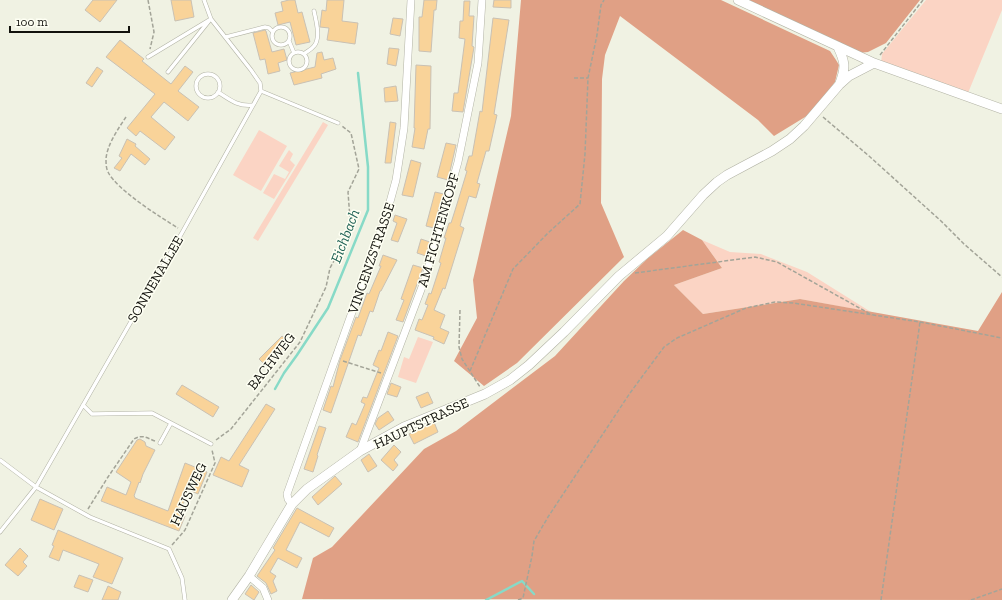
<svg xmlns="http://www.w3.org/2000/svg" width="1002" height="600" font-family="'Zilla Slab',serif">
  <rect width="100%" height="100%" fill="#f0f2e3"/>
  <path fill="#fbd4c4" d="M926,0H1002V10L968,93L881,63L882,54Z
    M323,122L328,125L258,241L253,238Z
    M259,130L287,146L261,191L233,175Z
    M289,150L293,154L290,160L295,165L274,199L263,193L274,174L285,179L289,172L279,166Z
    M702,240L730,252L761,254L807,272L871,312L800,299L703,314L674,285L722,268Z
    M418,337L433,342L416,383L398,377L404,357L409,359Z"/>
  <path fill="#e0a085" d="M521,0H721L830,51L836,60L839,65L835,82L810,114L774,136L758,120L620,16L605,55L602,79L601,203L624,257L517,363L484,386L454,361L477,318L473,280L511,116Z
    M745,0H920L886,43L868,52L859,53Z
    M683,230L702,240L722,268L674,285L703,314L800,299L978,331L1002,292V600L302,599L313,558L332,547L424,449L456,431L555,356L624,281L647,259Z"/>
  <g fill="none" stroke-linecap="round" stroke-linejoin="round">
    <path stroke="#87dac7" stroke-width="2.5" d="M275,389L284,373L297,355L328,308L368,210V167L358,73
      M486,600L522,581L534,594"/>
  </g>
  <path fill="#f9d399" stroke="#c9c1b4" d="M93,0H117L100,22L85,10Z
    M171,0H191L194,17L175,21Z
    M289,0H295L298,13L302,12L310,42L296,45L290,22L278,25L275,13L283,11L281,2Z
    M327,0H344L342,21L358,23L355,44L327,40L329,28L320,27V26L322,10L326,11Z
    M424,0H437L436,10H434L431,52L419,51V17H422Z
    M494,0H511V8L493,7Z
    M464,1H470L469,16H474L472,46L474,47L463,112L452,111L454,93H458L465,39L459,38L460,21H463Z
    M393,18L403,19L400,36L390,34Z
    M493,18L509,20L494,114L497,115L489,151H486L477,183L480,184L476,198L469,196L460,226L464,228L445,289L443,288L434,310L445,315L440,328L449,332L444,344L433,339L434,337L415,330L419,319L422,320L428,305L425,304L429,293L431,294L441,263L439,262L446,238H444L449,223H451L457,204L467,171L465,170L469,156H472L480,111L482,112Z
    M265,30L266,31L272,52L284,49L287,60L278,63L280,71L268,74L265,59L260,60L253,33Z
    M120,40L144,59L142,61L171,84L185,66L193,72L178,91L199,107L188,121L164,102L151,117L175,137L165,150L140,131L136,136L127,128L155,94L106,57Z
    M389,48L399,49L396,66L387,64Z
    M322,52L324,60L333,58L336,69L321,74L322,78L294,85L290,73L315,67L317,53Z
    M416,65L431,66L430,129H428L424,149L412,147L415,128H414Z
    M97,67L103,71L92,87L86,83Z
    M396,86L398,101L385,102L384,88Z
    M390,122L396,123L391,163H385Z
    M127,139L136,144L135,146L150,159L145,165L131,154L120,171L114,168L122,158L119,156Z
    M446,143L456,145L448,180L437,177Z
    M411,160L421,163L413,197L402,195Z
    M435,192L444,194L441,204H440L434,228L426,226Z
    M395,215L407,219L398,242L391,240L397,223L393,221Z
    M421,239L430,242L426,256L417,253Z
    M383,255L397,260L381,291H380L373,312L370,311L361,336L358,335L331,413L323,410L331,386L333,387L340,360L356,317L358,318L367,293L369,294L381,266H379Z
    M413,265L423,268L403,322L396,320L404,300L401,299Z
    M388,332L398,336L358,442L346,437L352,423L356,425L365,404L361,402L363,397L367,398L379,368L373,365L379,350L381,351Z
    M282,336L289,342L266,366L259,359Z
    M391,383L401,387L397,397L387,394Z
    M182,385L219,407L213,417L176,394Z
    M428,392L433,403L421,408L416,397Z
    M266,404L275,409L239,465L249,470L242,487L213,475L221,457L229,461Z
    M388,411L394,420L379,430L375,424L378,418Z
    M434,422L438,432L414,444L409,434Z
    M319,426L326,428L317,455L318,456L313,472L304,469Z
    M140,439L145,442L146,446L155,450L143,474L140,483L139,482L134,496L135,497V498L168,511L185,463L207,472L198,494L189,490L179,514L185,516L179,531L101,501L107,487L126,495L131,482L116,472L137,440Z
    M394,445L401,452L394,460L398,465L393,471L381,460Z
    M369,454L377,466L368,472L361,460Z
    M335,476L342,484L318,505L312,497Z
    M40,499L63,509L54,530L31,520Z
    M297,508L334,528L329,537L300,522L286,550L302,558L297,568L278,558L270,572L276,576L273,581L277,591L271,594L266,583L257,576L275,550L273,548Z
    M58,530L123,558L112,584L93,577L99,564L63,550L59,561L49,557L54,546L52,545Z
    M20,548L28,556L23,562L27,566L18,576L5,565Z
    M79,575L93,580L88,592L74,587Z
    M251,585L259,592L254,600L245,594Z
    M108,586L121,592L118,600H102Z"/>
  <g fill="none" stroke-linecap="round" stroke-linejoin="round">
    <defs>
      <path id="lane" d="M272 36a9 9 0 1 1 18 0a9 9 0 1 1-18 0Z
        M226,37L265,27L269,28L273,32
        M289,41L294,53
        M289 61a9 9 0 1 1 18 0a9 9 0 1 1-18 0Z
        M304,54C307,51 311,50 314,46C321,38 316,21 314,11
        M148,57L211,19
        M168,72L209,21
        M196 86a12 12 0 1 1 24 0a12 12 0 1 1-24 0Z
        M261,91L338,123
        M218,92C230,100 239,107 253,105
        M83,405L92,414L152,413L211,444
        M160,443L171,423
        M0,460L36,487L90,517L169,549L182,578L185,600
        M0,532L36,487L183,231L261,91L260,83L251,70L211,19L204,0"/>
      <path id="street" d="M360,451L425,279L458,162L478,63L482,0
        M292,504L288,499L287,494L385,220L396,180L404,128L411,0
        M249,576L263,588L268,600"/>
      <path id="secondary" d="M738,0L874,63L1002,109
        M838,47C845,62 846,67 840,83
        M232,600L249,576L292,504L307,489L360,451L404,427L485,394L510,380L529,365L564,332L619,276L667,236L703,195L717,182L727,175L772,151L790,139L804,126L839,85L849,76L874,63"/>
    </defs>
    <use href="#lane" stroke="#b2b3a5" stroke-width="4.5"/>
    <use href="#street" stroke="#b2b3a5" stroke-width="8"/>
    <use href="#secondary" stroke="#b2b3a5" stroke-width="10"/>
    <path stroke="#a3a498" stroke-width="1.5" stroke-dasharray="4 2" stroke-linecap="butt" d="M148,0L154,32L150,49
      M880,55L923,0
      M574,78H588
      M126,117C118,129 107,145 106,159C106,163 106,168 108,172C117,190 160,217 178,228
      M823,117L869,156L941,221L964,244L1002,277
      M635,273L755,257L777,262L872,315
      M460,310L459,347L462,359L480,387
      M343,361L381,373
      M470,371L513,269L548,233L580,204L585,154L588,78L597,35L601,5L604,0
      M216,440L231,429L300,342L326,287L330,268L348,236L350,219L348,192L359,169L351,133L342,126
      M88,509L108,477L134,439C142,434 147,438 155,441
      M172,545L185,530L215,463L212,450
      M518,600L523,598L532,556L534,541L548,517L630,393L664,347L677,338L746,308L775,302L793,303L920,322L1002,338
      M881,600L920,322
      M971,600L1002,589"/>
    <use href="#lane" stroke="#fff" stroke-width="3.5"/>
    <use href="#street" stroke="#fff" stroke-width="7"/>
    <use href="#secondary" stroke="#fff" stroke-width="9"/>
  </g>
  <g text-anchor="middle" stroke-width="3" stroke-linejoin="round" paint-order="stroke">
    <g font-size="14" fill="#12120d" stroke="#fefff3">
      <text transform="translate(438 230) rotate(-74)" y="5">AM FICHTENKOPF</text>
      <text transform="translate(371 258) rotate(-71)" y="5">VINCENZSTRASSE</text>
      <text transform="translate(155 279) rotate(-60)" y="5">SONNENALLEE</text>
      <text transform="translate(271 361) rotate(-52)" y="5">BACHWEG</text>
      <text transform="translate(421 423) rotate(-25)" y="5">HAUPTSTRASSE</text>
      <text transform="translate(188 494) rotate(-65)" y="5">HAUSWEG</text>
    </g>
    <g font-size="15" font-style="italic" fill="#226457" stroke="#fefff3">
      <text transform="translate(345 236) rotate(-69)" y="5">Eichbach</text>
    </g>
  </g>
  <path d="M10 26v6h119v-6" fill="none" stroke="#12120d" stroke-width="2"/>
  <text x="16" y="26" font-size="12" fill="#12120d" stroke="#fefff3" stroke-width="3" paint-order="stroke">100 m</text>
</svg>
